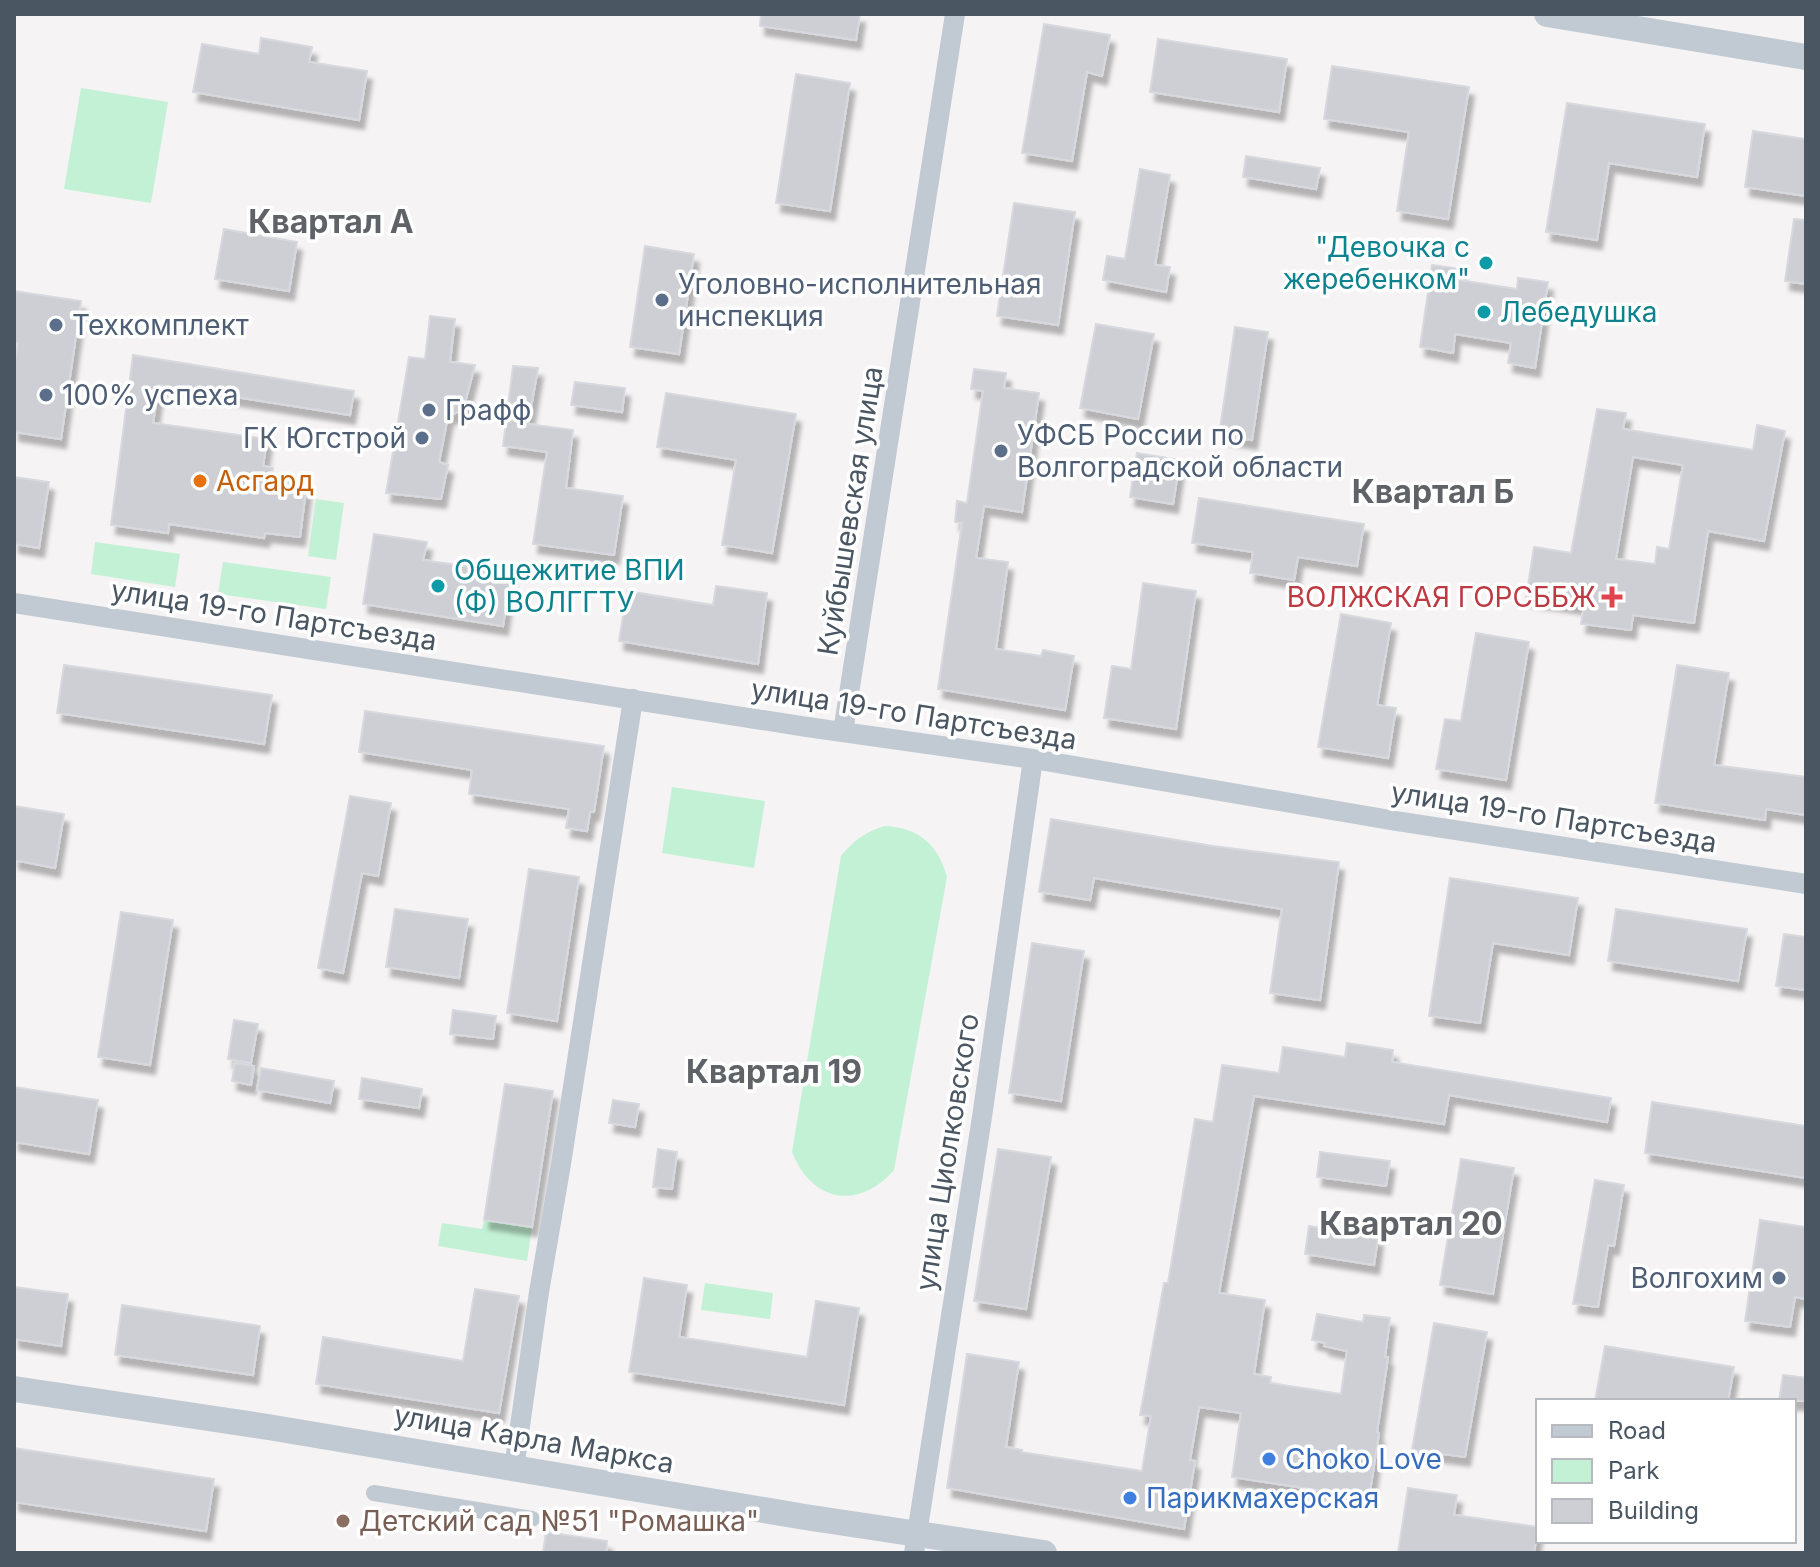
<svg xmlns="http://www.w3.org/2000/svg" width="1820" height="1567" font-family="Inter,sans-serif">
  <defs>
    <filter id="shadow"><feDropShadow dx="5" dy="9" stdDeviation="2" flood-color="#0004"/></filter>
  </defs>
  <rect width="100%" height="100%" fill="#f5f3f3"/>
  <path fill="#c3f1d5" d="M81,88L168,102L151,203L64,189Z
    M316,499L344,503L336,560L308,556Z
    M95,542L180,554L175,587L91,574Z
    M223,562L331,577L326,609L218,594Z
    M672,787L765,801L754,868L662,853Z
    M885,826C919,828 938,844 947,877L894,1170C858,1211 812,1202 792,1152L841,856C854,840 865,832 885,826Z
    M484,1220L532,1227L527,1261L438,1246L442,1223L482,1229Z
    M705,1283L773,1293L770,1319L701,1310Z"/>
  <path fill="#cdcfd5" stroke="#d7d9de" stroke-width="2" fill-rule="evenodd" filter="url(#shadow)" d="M761,14H860L856,40L760,26Z
    M1044,24L1110,35L1102,76L1087,72L1072,161L1022,153Z
    M261,38L312,47L309,62L367,71L359,120L193,92L202,44L259,54Z
    M1158,39L1287,59L1279,112L1150,92Z
    M1332,66L1469,87L1448,219L1397,211L1409,132L1324,119Z
    M796,74L850,83L830,211L776,203Z
    M1567,103L1705,124L1697,177L1609,163L1597,240L1546,232Z
    M1753,131L1806,139V196L1745,187Z
    M1246,156L1320,168L1316,189L1243,177Z
    M1140,169L1170,175L1155,265L1170,267L1166,292L1103,280L1107,256L1125,259Z
    M1014,203L1075,212L1058,325L997,316Z
    M1794,219L1806,220V284L1785,281Z
    M224,229L297,242L289,291L215,279Z
    M645,246L694,254L679,354L630,347Z
    M1432,265L1461,269L1459,280L1517,289L1518,278L1548,282L1535,368L1508,363L1511,343L1455,334L1453,353L1420,347Z
    M14,291L81,301L61,439L14,432V368L18,343L14,342Z
    M430,316L455,319L450,362L475,365L463,410L448,416L439,462L448,465L441,499L386,493L409,357L425,359Z
    M1096,324L1154,334L1138,419L1080,408Z
    M1235,327L1268,332L1252,440L1219,435Z
    M133,355L354,391L350,415L159,385L153,423L267,439L263,466L273,468L271,479L297,483L296,488L306,490L300,537L265,533L264,538L169,524L168,533L111,525Z
    M513,366L538,368L528,424L573,430L566,488L623,496L614,555L533,544L547,452L503,446Z
    M974,369L1006,373L1004,388L1039,393L1022,512L984,506L976,558L1008,562L996,649L1041,656L1043,650L1074,656L1065,710L938,689L962,523L955,522L957,501L967,503L983,391L971,389Z
    M575,382L625,388L622,412L571,405Z
    M666,393L796,414L772,553L722,545L736,460L657,447Z
    M1597,409L1626,413L1623,429L1753,450L1757,425L1785,431L1764,541L1708,531L1694,623L1633,615L1631,630L1581,624L1584,606L1526,598L1534,547L1571,553ZM1633,457L1683,465L1669,549L1657,547L1655,564L1616,559Z
    M1137,453L1180,460L1173,504L1130,497Z
    M14,477L49,482L39,548L14,544Z
    M1199,498L1364,524L1357,566L1298,557L1294,580L1250,573L1253,552L1192,543Z
    M374,534L427,542L423,560L478,568L479,562L512,567L503,626L363,604Z
    M1143,583L1196,591L1176,729L1104,718L1112,666L1131,669Z
    M716,586L767,593L758,664L619,641L627,591L713,605Z
    M1341,614L1391,623L1377,705L1396,708L1388,758L1318,747Z
    M1476,633L1529,642L1506,780L1436,769L1445,719L1461,721Z
    M64,665L272,695L264,744L57,713Z
    M1677,665L1729,673L1714,765L1806,777V815L1766,809L1765,820L1655,803Z
    M365,711L604,746L594,812H590L587,831L566,828L569,809L469,794L472,770L359,752Z
    M350,796L391,803L378,876L362,873L343,973L318,968Z
    M14,806L64,814L55,868L14,860Z
    M1051,819L1213,846L1339,862L1320,1000L1270,993L1282,909L1094,878L1090,900L1039,892Z
    M529,869L579,877L557,1021L507,1013Z
    M1450,878L1578,898L1569,955L1493,943L1480,1023L1429,1016Z
    M395,909L468,919L459,978L386,967Z
    M1616,909L1747,929L1738,981L1608,961Z
    M121,912L173,920L150,1065L98,1057Z
    M1784,934L1806,937V990L1776,986Z
    M1032,943L1084,951L1061,1101L1009,1093Z
    M453,1010L496,1016L493,1039L450,1034Z
    M234,1020L258,1024L251,1063L228,1059Z
    M1347,1043L1393,1050L1392,1062L1611,1098L1607,1122L1449,1095L1444,1124L1254,1096L1219,1293L1265,1300L1254,1374L1271,1377L1270,1383L1341,1394L1347,1351L1324,1346L1325,1343L1312,1340L1317,1314L1363,1322L1364,1315L1390,1318L1385,1357H1388L1377,1432L1379,1433L1369,1498L1232,1477L1241,1413L1199,1407L1190,1460L1195,1461L1184,1529L947,1488L967,1354L1019,1362L1006,1447L1022,1450L1021,1452L1142,1471L1151,1416L1140,1415L1164,1283H1168L1195,1119L1213,1122L1222,1065L1279,1073L1283,1047L1345,1057Z
    M235,1063L254,1066L251,1085L232,1081Z
    M261,1068L334,1081L330,1103L257,1090Z
    M362,1078L422,1089L419,1108L359,1099Z
    M505,1084L553,1091L532,1227L484,1220Z
    M14,1087L98,1100L89,1154L14,1142Z
    M613,1100L639,1104L635,1127L609,1123Z
    M1652,1102L1806,1126V1178L1645,1153Z
    M658,1149L677,1152L672,1189L653,1187Z
    M998,1149L1051,1157L1026,1309L974,1301Z
    M1320,1152L1390,1161L1386,1186L1317,1177Z
    M1461,1159L1514,1168L1493,1294L1440,1285Z
    M1595,1180L1624,1185L1614,1246L1608,1245L1598,1307L1573,1304Z
    M1760,1220L1806,1227V1299L1795,1297L1790,1327L1745,1321Z
    M1309,1226L1378,1237L1374,1265L1305,1254Z
    M644,1278L687,1285L679,1337L807,1357L816,1301L859,1308L844,1405L629,1372Z
    M14,1287L68,1294L61,1346L14,1339Z
    M475,1289L519,1296L499,1413L316,1384L323,1337L463,1361Z
    M122,1305L260,1326L253,1375L115,1355Z
    M1434,1323L1487,1332L1465,1457L1412,1450Z
    M1605,1346L1734,1367L1728,1401H1595Z
    M1783,1375L1806,1378V1401H1779Z
    M14,1448L214,1479L206,1531L14,1502Z
    M1408,1488L1457,1495L1454,1515L1538,1527L1534,1553H1398Z
    M546,1532L607,1541L606,1553H543Z"/>
  <g fill="none" stroke-linecap="round" stroke-linejoin="round">
    <path stroke="#c1cad2" stroke-width="16" d="M374,1493L532,1519"/>
    <path stroke="#c1cad2" stroke-width="20" d="M14,603L807,727L1033,759L1396,821L1806,884
      M843,732L955,14
      M514,1468L539,1292L561,1164L633,699
      M914,1553L982,1117L1033,759"/>
    <path stroke="#c1cad2" stroke-width="26" d="M1547,14L1806,57
      M14,1389L268,1427L805,1517L1044,1553"/>
  </g>
  <g fill="#0f9aa8" stroke="#fff" stroke-width="3">
    <circle cx="1486" cy="263" r="8"/>
    <circle cx="1484" cy="312" r="8"/>
    <circle cx="438" cy="586" r="8"/>
  </g>
  <g fill="#5c6f8a" stroke="#fff" stroke-width="3">
    <circle cx="662" cy="300" r="8"/>
    <circle cx="56" cy="325" r="8"/>
    <circle cx="46" cy="395" r="8"/>
    <circle cx="429" cy="410" r="8"/>
    <circle cx="422" cy="438" r="8"/>
    <circle cx="1001" cy="451" r="8"/>
    <circle cx="1779" cy="1278" r="8"/>
  </g>
  <circle fill="#e8710a" stroke="#fff" stroke-width="3" cx="200" cy="481" r="8"/>
  <path fill="#e0444e" stroke="#fff" stroke-width="3" d="M1608 585h8v8h8v8h-8v8h-8v-8h-8v-8h8z"/>
  <g fill="#3f7fe0" stroke="#fff" stroke-width="3">
    <circle cx="1269" cy="1459" r="8"/>
    <circle cx="1130" cy="1498" r="8"/>
  </g>
  <circle fill="#8d6e63" stroke="#fff" stroke-width="3" cx="343" cy="1521" r="8"/>
  <g text-anchor="middle" stroke-width="7" stroke-linejoin="round" paint-order="stroke">
    <g font-size="28" fill="#0d838f" stroke="#fff" text-anchor="start">
      <text x="1470" y="257" text-anchor="end">"Девочка с<tspan x="1470" dy="32">жеребенком"</tspan></text>
      <text x="1500" y="322">Лебедушка</text>
      <text x="454" y="580">Общежитие ВПИ<tspan x="454" dy="32">(Ф) ВОЛГГТУ</tspan></text>
    </g>
    <g font-size="28" fill="#4e5e75" stroke="#fff" text-anchor="start">
      <text x="678" y="294">Уголовно-исполнительная<tspan x="678" dy="32">инспекция</tspan></text>
      <text x="72" y="335">Техкомплект</text>
      <text x="62" y="405">100% успеха</text>
      <text x="445" y="420">Графф</text>
      <text x="1017" y="445">УФСБ России по<tspan x="1017" dy="32">Волгоградской области</tspan></text>
      <text x="406" y="448" text-anchor="end">ГК Югстрой</text>
      <text x="1763" y="1288" text-anchor="end">Волгохим</text>
    </g>
    <g font-size="28" fill="#c56008" stroke="#fff" text-anchor="start">
      <text x="216" y="491">Асгард</text>
    </g>
    <g font-size="28" fill="#4a5661" stroke="#fff">
      <text transform="translate(850 511) rotate(-81)" y="10">Куйбышевская улица</text>
      <text transform="translate(274 615) rotate(9)" y="10">улица 19-го Партсъезда</text>
      <text transform="translate(914 714) rotate(9)" y="10">улица 19-го Партсъезда</text>
      <text transform="translate(1554 817) rotate(9)" y="10">улица 19-го Партсъезда</text>
      <text transform="translate(947 1152) rotate(-81)" y="10">улица Циолковского</text>
      <text transform="translate(534 1439) rotate(10)" y="10">улица Карла Маркса</text>
    </g>
    <g font-size="28" fill="#be3a42" stroke="#fff" text-anchor="end">
      <text x="1596" y="607">ВОЛЖСКАЯ ГОРСББЖ</text>
    </g>
    <g font-size="28" fill="#366cbe" stroke="#fff" text-anchor="start">
      <text x="1285" y="1469">Choko Love</text>
      <text x="1146" y="1508">Парикмахерская</text>
    </g>
    <g font-size="28" fill="#785e54" stroke="#fff" text-anchor="start">
      <text x="359" y="1531">Детский сад №51 "Ромашка"</text>
    </g>
    <g font-size="32" font-weight="bold" fill="#5f6368" stroke="#fff">
      <text x="331" y="233">Квартал А</text>
      <text x="1433" y="503">Квартал Б</text>
      <text x="774" y="1083">Квартал 19</text>
      <text x="1411" y="1235">Квартал 20</text>
    </g>
  </g>
  <rect width="1820" height="1567" fill="none" stroke="#4a5661" stroke-width="32"/>
  <rect x="1536" y="1399" width="260" height="144" fill="#ffffff" stroke="#b7bbc0" stroke-width="2"/>
  <rect x="1552" y="1425" width="40" height="12" fill="#c1cad2" stroke="#b7bbc0" stroke-width="2"/>
  <text x="1608" y="1439" font-size="24" fill="#4a5661">Road</text>
  <rect x="1552" y="1459" width="40" height="24" fill="#c3f1d5" stroke="#b7bbc0" stroke-width="2"/>
  <text x="1608" y="1479" font-size="24" fill="#4a5661">Park</text>
  <rect x="1552" y="1499" width="40" height="24" fill="#cdcfd5" stroke="#b7bbc0" stroke-width="2"/>
  <text x="1608" y="1519" font-size="24" fill="#4a5661">Building</text>
</svg>
